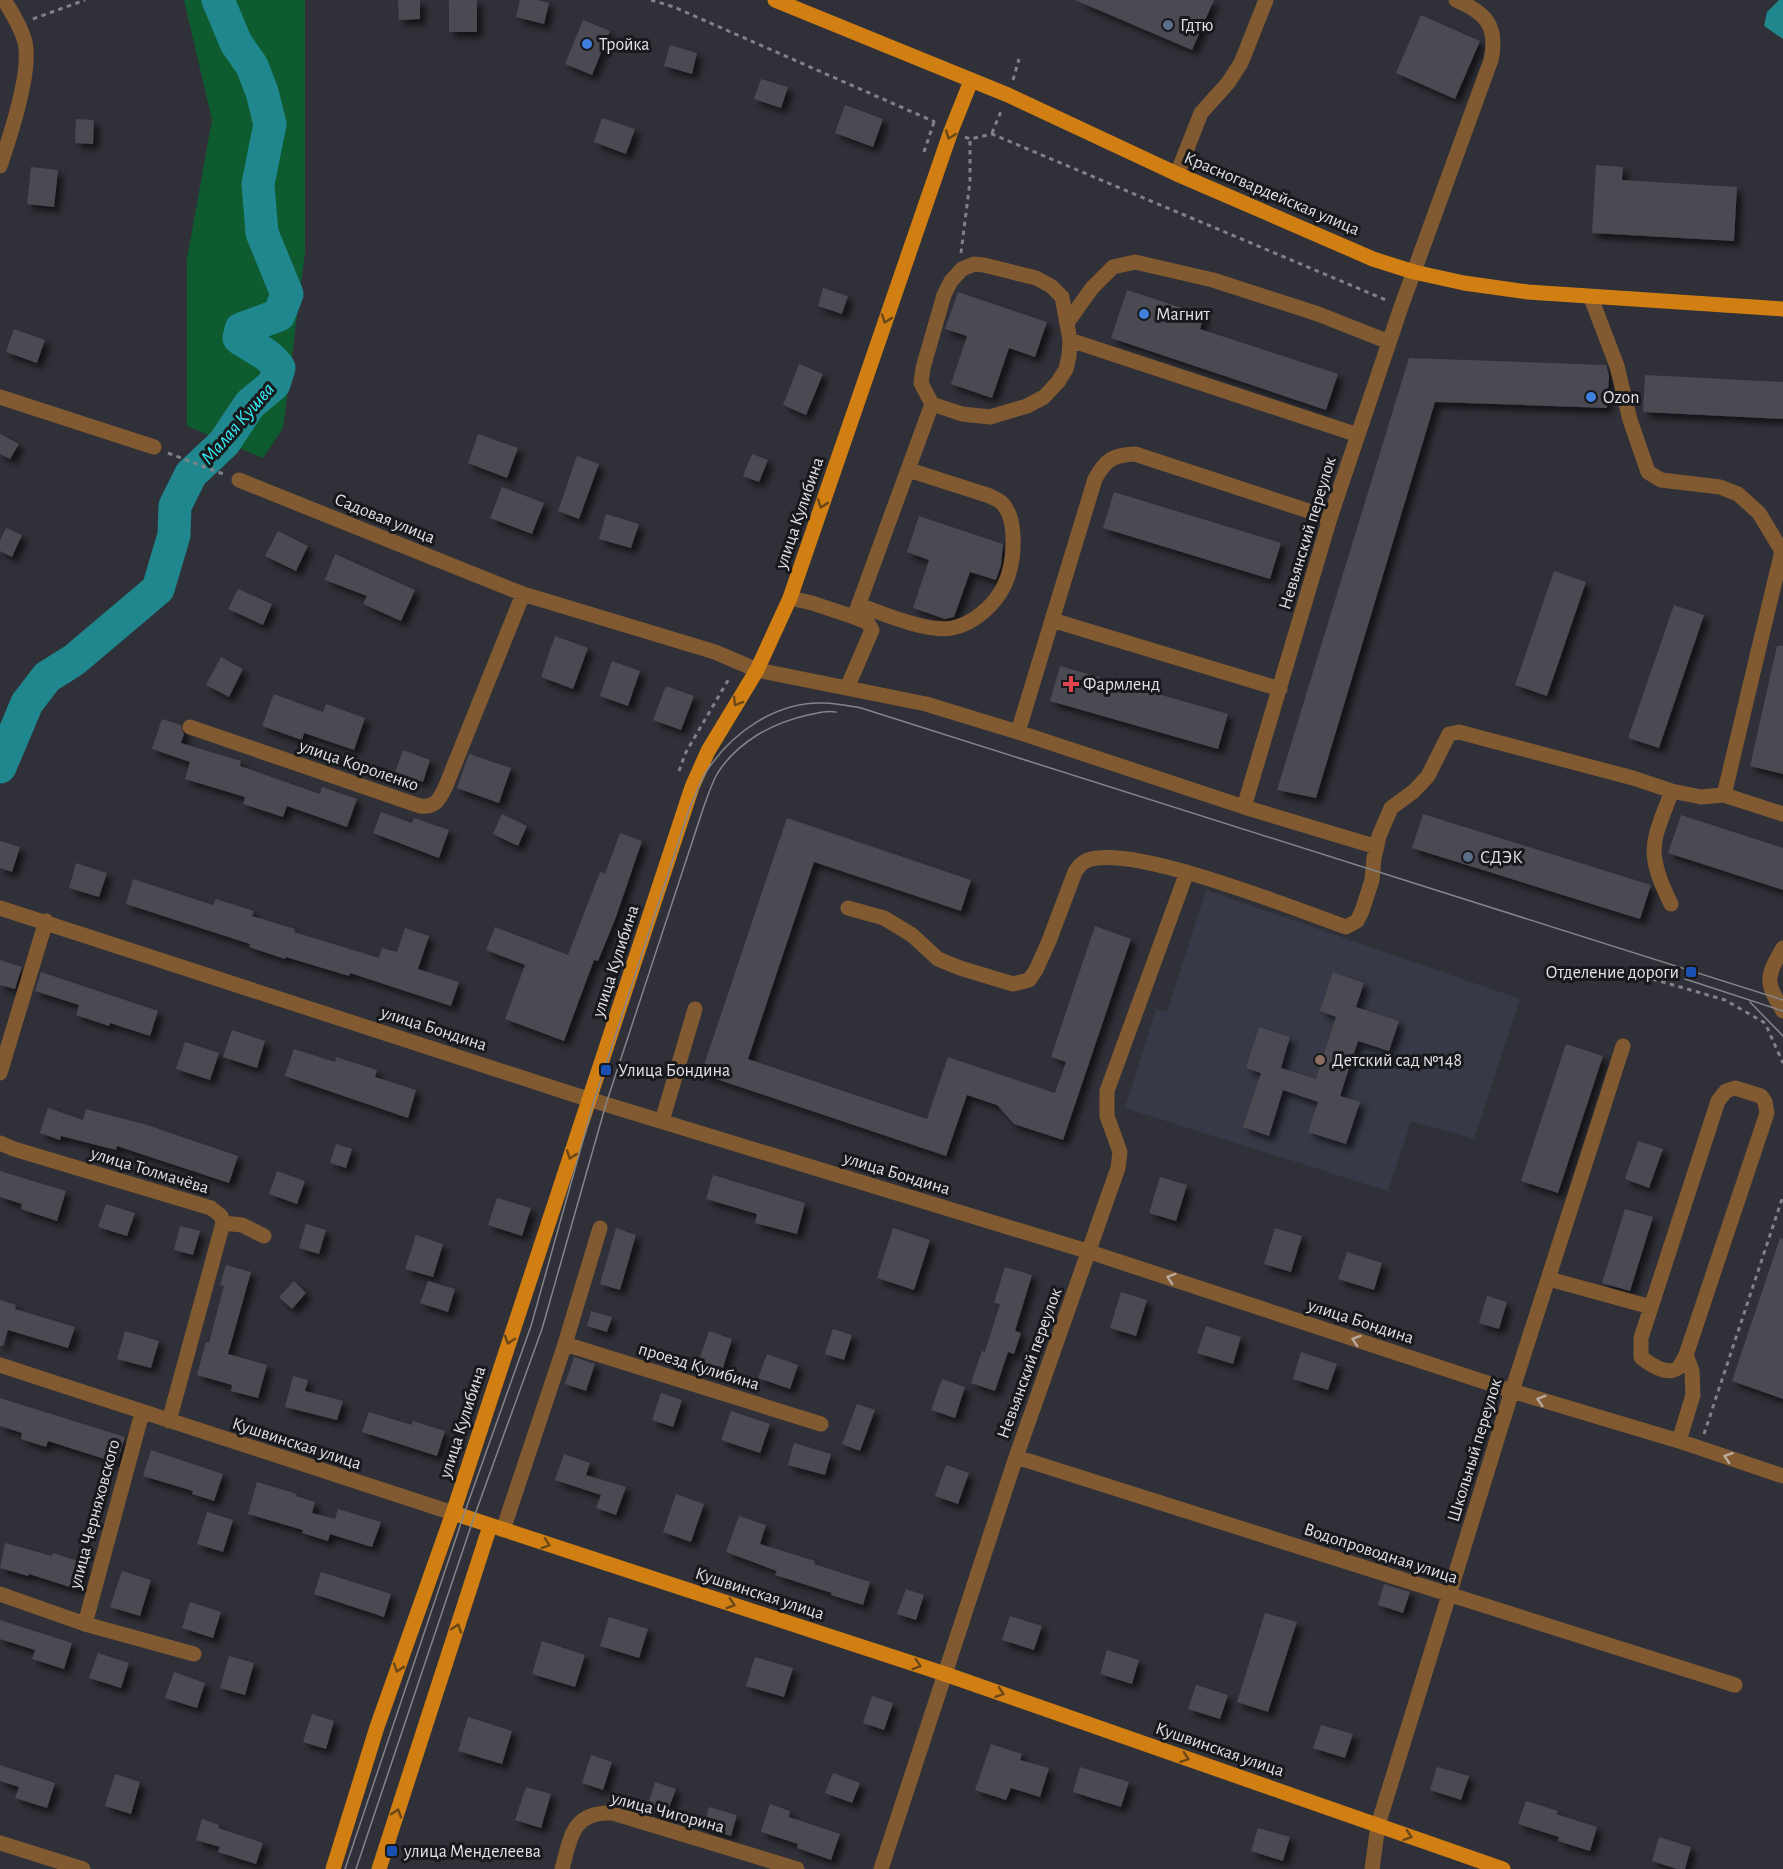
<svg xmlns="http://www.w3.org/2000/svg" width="1783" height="1869" font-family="'Alegreya Sans',sans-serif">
  <defs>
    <filter id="shadow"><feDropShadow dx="5.5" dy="5.5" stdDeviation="3" flood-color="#0009"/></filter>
  </defs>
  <rect width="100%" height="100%" fill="#303138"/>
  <path fill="#373946" d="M1206,890L1520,999L1474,1139L1411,1121L1388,1191L1125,1108L1156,1009L1167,1012Z"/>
  <path fill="#0e5b30" d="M184,0H305V252L283,428L263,458L187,426V259L212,120Z"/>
  <path fill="#1f878d" d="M1779,0H1783V39L1764,26L1767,12Z"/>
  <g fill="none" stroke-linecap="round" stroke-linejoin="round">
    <path stroke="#1f878d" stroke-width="33" d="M0,767L27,703L47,677L74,660L158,589L174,535L175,506L191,474L224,443L250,404L274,384L279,368C269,353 255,349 239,338L241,329L279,315L287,294L262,233L258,184L270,124L262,92L252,66L236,43L218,0"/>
  </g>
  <path fill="#4b4951" filter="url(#shadow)" d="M398,0H420V19L399,20Z
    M449,0H477V32H449Z
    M520,0H537L549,3L544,24L516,17Z
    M1075,0H1214L1192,50Z
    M1421,15L1480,41L1455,99L1396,73Z
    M583,20L610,31L592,75L565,64Z
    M670,45L697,53L692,74L664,66Z
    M761,79L788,87L781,108L754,99Z
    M845,105L883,119L873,147L835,133Z
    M602,118L635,129L626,154L594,142Z
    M76,119L94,120L93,144L75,143Z
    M1596,165L1623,167L1622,180L1737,187L1734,241L1592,233Z
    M31,167L58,170L54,207L27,204Z
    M823,288L848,296L842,314L818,306Z
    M1127,290L1204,315L1200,329L1338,374L1326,410L1111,338Z
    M958,292L1047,322L1035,357L1009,348L992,398L951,384L967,336L945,329Z
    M14,329L45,340L37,363L6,352Z
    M1409,358L1606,365L1609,376L1607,408L1435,402L1316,798L1277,790Z
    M799,364L823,374L806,415L783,405Z
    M1645,375L1783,382V419L1643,412Z
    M0,434L19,444L10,459L0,454Z
    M478,434L518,448L507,478L468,463Z
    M752,454L768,460L759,482L743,476Z
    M577,456L599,464L579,519L558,511Z
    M502,487L544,503L532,534L490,518Z
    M1114,492L1281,543L1270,579L1103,528Z
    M606,514L639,524L631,548L599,539Z
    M919,516L1003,544L1001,565L996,580L970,572L954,617L945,619L913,608L929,560L907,552Z
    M6,528L22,535L12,557L0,551V540Z
    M278,531L308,546L296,571L265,556Z
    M335,554L415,590L401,621L363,604L367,596L325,580Z
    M1554,571L1586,582L1547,696L1515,685Z
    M238,589L272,604L263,625L228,609Z
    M1674,605L1704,615L1659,748L1628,738Z
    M555,636L588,648L573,689L541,677Z
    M1777,646H1783V774L1750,766Z
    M221,657L243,669L229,697L206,685Z
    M612,661L640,671L628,706L600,696Z
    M1060,666L1228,714L1218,749L1050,701Z
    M666,686L694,696L681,730L653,720Z
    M274,694L323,712L326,704L365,718L354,750L304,733L302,740L262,726Z
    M162,719L181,725L184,734L181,743L241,761L240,766L320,794L322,787L357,799L347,827L287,806L283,817L243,804L245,797L185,779L190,762L152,749Z
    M403,750L430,760L423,782L395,773Z
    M469,754L511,768L499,803L457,788Z
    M381,812L412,823L414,818L449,830L439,858L373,833Z
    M502,814L527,826L518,846L493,834Z
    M1423,814L1651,885L1640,919L1412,848Z
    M1681,815L1783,848V890L1668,853Z
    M787,818L971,880L961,911L814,862L748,1059L927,1119L948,1057L1055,1093L1066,1062L1051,1057L1095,926L1131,939L1063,1140L1014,1124L997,1105L967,1095L946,1156L701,1074Z
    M620,833L642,841L616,917L598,961L594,960L564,1041L505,1019L525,965L486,950L495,927L568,955L600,872L605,874Z
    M0,841L20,847L12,872L0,868Z
    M76,863L107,873L99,897L69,888Z
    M133,879L213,905L216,899L254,911L252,916L295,929L294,932L379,958L382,948L397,952L405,928L429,936L418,969L459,982L451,1006L350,973L349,976L286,957L285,959L249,947L250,944L126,904Z
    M0,960L22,967L15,989L0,985Z
    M41,972L158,1011L150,1036L110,1023L109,1026L76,1015L79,1005L35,991Z
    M1333,972L1364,983L1356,1007L1399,1021L1389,1051L1358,1041L1340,1096L1360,1102L1346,1144L1308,1132L1318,1102L1283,1090L1269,1136L1243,1127L1261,1073L1246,1068L1259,1027L1290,1037L1281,1068L1316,1079L1336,1017L1320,1011Z
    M232,1030L265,1041L257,1068L223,1057Z
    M185,1042L219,1053L210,1080L176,1069Z
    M1566,1044L1603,1056L1558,1193L1521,1181Z
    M294,1049L335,1062L336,1057L377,1070L375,1077L416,1090L408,1118L285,1076Z
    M48,1108L83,1120L86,1109L147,1125L238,1156L229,1183L117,1146L116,1150L61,1136L60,1140L40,1133Z
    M1638,1141L1663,1149L1649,1188L1625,1179Z
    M336,1144L352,1149L346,1168L330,1163Z
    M0,1171L66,1191L57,1221L21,1209L22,1204L0,1197Z
    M277,1171L305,1181L297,1204L269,1194Z
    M713,1175L805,1203L797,1234L755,1223L757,1214L706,1199Z
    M1160,1177L1187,1185L1176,1221L1149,1213Z
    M497,1198L531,1208L522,1236L488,1225Z
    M106,1204L135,1213L127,1236L98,1227Z
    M1625,1209L1653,1217L1630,1291L1602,1283Z
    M306,1224L326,1230L319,1254L299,1248Z
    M180,1226L200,1231L193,1255L174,1250Z
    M616,1228L636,1235L620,1290L600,1284Z
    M893,1228L930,1240L914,1290L877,1278Z
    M1275,1228L1302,1236L1291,1272L1264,1264Z
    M416,1235L443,1244L433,1277L405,1269Z
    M1780,1238L1783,1239V1399L1732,1381Z
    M1347,1252L1382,1263L1374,1290L1338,1279Z
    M226,1265L251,1272L228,1354L267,1365L258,1398L231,1391L232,1385L197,1375L206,1342L209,1343L224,1286L220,1285Z
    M1005,1267L1032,1275L1015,1331L1021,1333L1014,1354L1008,1352L995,1391L971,1383L982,1351L985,1352L1000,1304L994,1303Z
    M294,1281L306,1293L292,1309L279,1297Z
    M428,1281L455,1289L448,1312L420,1303Z
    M1121,1292L1147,1300L1136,1336L1110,1328Z
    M1487,1296L1507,1302L1499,1329L1479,1323Z
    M0,1300L16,1305L15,1309L75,1327L68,1348L8,1330L3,1346H0Z
    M591,1311L612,1317L607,1332L587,1326Z
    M1206,1326L1241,1337L1233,1364L1197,1353Z
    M833,1329L852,1335L844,1360L825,1354Z
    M125,1331L159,1341L151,1368L117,1359Z
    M709,1331L732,1339L722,1371L698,1363Z
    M1301,1352L1337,1364L1328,1390L1293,1379Z
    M767,1354L798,1365L790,1389L758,1378Z
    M574,1357L595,1364L586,1391L565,1384Z
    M293,1376L308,1380L305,1391L343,1401L337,1420L285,1407Z
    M942,1379L965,1387L955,1418L931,1410Z
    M661,1393L682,1400L673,1427L652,1420Z
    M0,1398L125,1437L117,1463L48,1441L46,1447L21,1439L22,1433L0,1426Z
    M857,1404L875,1410L860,1451L842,1444Z
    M731,1411L770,1424L760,1453L721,1440Z
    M369,1412L412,1425L413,1421L445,1431L437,1456L362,1432Z
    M794,1443L831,1454L825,1475L788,1465Z
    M151,1450L223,1474L214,1501L192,1494L193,1491L143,1476Z
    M564,1454L590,1463L586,1475L626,1487L616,1515L596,1508L601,1495L555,1480Z
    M946,1465L969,1473L958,1504L935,1496Z
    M257,1482L297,1494L296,1496L315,1502L312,1513L335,1519L338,1509L381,1522L372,1547L330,1534L328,1541L302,1533L303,1530L248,1514Z
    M676,1494L704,1504L691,1542L663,1532Z
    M207,1512L233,1520L223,1552L197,1544Z
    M739,1516L766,1525L760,1544L815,1561L814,1564L870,1582L863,1605L831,1595L832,1593L775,1575L777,1571L726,1552Z
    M5,1543L52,1556L53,1553L84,1563L76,1589L29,1574L28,1576L0,1568Z
    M122,1571L151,1580L140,1616L110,1607Z
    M321,1572L391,1594L384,1617L314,1594Z
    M1384,1584L1410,1592L1403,1613L1378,1605Z
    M906,1589L924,1595L916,1620L897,1614Z
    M190,1602L221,1612L213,1638L182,1628Z
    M1265,1613L1297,1622L1268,1712L1237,1702Z
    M1010,1616L1042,1626L1034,1650L1002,1640Z
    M609,1617L648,1629L639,1658L600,1646Z
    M0,1620L72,1643L64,1669L32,1659L35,1650L0,1639Z
    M542,1641L585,1655L575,1687L532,1674Z
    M1107,1650L1139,1660L1132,1684L1100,1674Z
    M98,1653L129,1663L121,1688L89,1678Z
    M229,1656L254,1663L245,1695L220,1688Z
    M755,1657L793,1668L784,1697L746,1686Z
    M174,1672L205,1683L197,1708L165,1698Z
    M1196,1685L1228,1695L1220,1719L1188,1709Z
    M872,1696L893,1703L884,1730L863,1723Z
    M312,1714L334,1721L326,1749L303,1742Z
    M468,1717L512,1731L502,1764L458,1751Z
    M1321,1725L1353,1734L1345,1758L1313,1748Z
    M991,1744L1022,1754L1020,1760L1049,1768L1040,1797L1011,1788L1006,1800L975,1790Z
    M591,1755L612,1762L603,1790L582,1783Z
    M0,1765L55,1783L47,1808L15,1798L19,1787L0,1781Z
    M1080,1767L1129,1782L1121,1807L1073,1792Z
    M1437,1767L1469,1776L1461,1800L1430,1790Z
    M833,1773L860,1783L852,1803L825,1793Z
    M115,1774L140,1782L131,1814L105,1806Z
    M655,1782L676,1789L666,1816L646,1810Z
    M526,1787L551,1794L541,1828L515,1820Z
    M1526,1801L1558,1811L1556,1814L1597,1827L1590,1851L1558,1841L1559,1837L1518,1824Z
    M770,1804L790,1811L789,1817L840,1834L831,1860L797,1848L798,1844L761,1832Z
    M709,1807L737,1815L731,1836L703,1828Z
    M202,1819L219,1825L218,1828L263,1843L256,1864L218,1852L220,1847L196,1840Z
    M1258,1828L1290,1837L1283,1861L1251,1851Z
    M1659,1837L1691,1847L1685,1869H1677L1652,1861Z"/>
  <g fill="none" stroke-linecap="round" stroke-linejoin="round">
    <path stroke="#818288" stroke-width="3" stroke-dasharray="4.5 4.5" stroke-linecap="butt" d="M651,0L674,7L935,122
      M33,19L85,0
      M1013,80L1019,59
      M992,133L1002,109
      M965,137L970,139L992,134L1386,300
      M924,152L934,122
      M961,253L970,181V139
      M168,453L226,475
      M679,771L686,752L730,677
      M1618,969L1725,1000L1765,1023L1783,1063
      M1704,1434L1783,1196"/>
    <path stroke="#825a31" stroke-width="15" d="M0,166C10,137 32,71 25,42C21,27 13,14 4,0
      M1177,174L1201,113L1228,83L1241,63L1266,0
      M1591,298L1617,366L1630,420L1648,472L1661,480L1720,487L1738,494L1759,513L1782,551L1724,795L1783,814
      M1067,323L1092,288L1113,267L1135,262L1213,280L1318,314L1389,342
      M1070,340L1358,435
      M0,397L154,447
      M239,480L523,594L715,652L757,670L926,704L1018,732L1244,807L1377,847
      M790,598L812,603L854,617
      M859,605C882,613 928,633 952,628C973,624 994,606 1004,586C1014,566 1019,521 1002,503C999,500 993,498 990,496L909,470
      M1052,620L1280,689
      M847,688L872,630L867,622L854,617L932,404L962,414L990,417L1027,406L1044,397L1058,382L1066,369L1069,356L1070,340L1062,297L1051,286L1036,278L984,265L974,264L962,269L951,281L944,295L923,368L921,383L932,404
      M190,727L420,806C435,808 439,800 445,788L523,594
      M1018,732L1095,479C1106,459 1113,455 1135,454L1330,518
      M1244,807L1330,518L1401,307L1491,60C1498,27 1487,13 1456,0
      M1671,904C1645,851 1652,843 1672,791
      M0,908L572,1094L1090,1252L1512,1391L1679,1441L1783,1476
      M848,908L884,918L912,935L938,959L960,968L1013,984L1029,980L1036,970L1049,941L1075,872C1079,866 1081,863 1088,860C1134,844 1295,909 1346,927L1357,921L1362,911L1372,880L1374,858L1379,836L1391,808L1414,791L1428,776L1449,734L1459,732L1633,778L1672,791L1701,797L1724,795
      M1783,948C1766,977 1765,982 1783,1011
      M0,1073L46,921
      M662,1121L695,1009
      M0,1143L14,1149L211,1208L221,1216L223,1223L169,1421
      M223,1223L242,1225L264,1236
      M1549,1279L1651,1307
      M565,1344L821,1424
      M0,1365L453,1513
      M1679,1441L1693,1395L1692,1371L1686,1355L1767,1113L1765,1102L1761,1096L1735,1088L1726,1091L1718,1101L1641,1338V1357C1649,1364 1667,1376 1678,1368C1681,1365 1684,1358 1686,1355
      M1016,1457L1735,1685
      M503,1530L565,1344L600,1228
      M0,1594L85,1624L194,1654
      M85,1624L142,1413
      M0,1843L83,1869
      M562,1869C571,1837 572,1811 613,1813L797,1869
      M881,1869L1016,1457L1118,1168L1120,1152L1107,1116V1091L1187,872
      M1372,1869L1378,1825L1512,1391L1623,1046"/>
    <path stroke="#d17f13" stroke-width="15" d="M775,0L1008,95L1177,174L1373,259L1414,272L1464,283L1528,292L1783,309
      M453,1513L945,1674L1503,1869
      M333,1869L377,1727L453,1513L692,787L708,751L757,670L790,598L951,131L971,81
      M379,1869L490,1526"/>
    <path stroke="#84858b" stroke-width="1.5" d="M1685,979L1783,1011
      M1750,1002L1783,1036
      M345,1869L463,1517L531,1326L594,1101L690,807C696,795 700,780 708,769C733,732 777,701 824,703C836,703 849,706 861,708L1783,1000
      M356,1869L473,1520L542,1329L606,1104L703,809C707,798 711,785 717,774C737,742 772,723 808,715C818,713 826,710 836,712"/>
  </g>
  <defs><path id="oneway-chevron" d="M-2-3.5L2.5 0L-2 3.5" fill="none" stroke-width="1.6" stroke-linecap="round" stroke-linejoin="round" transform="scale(1.5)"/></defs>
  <g stroke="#6b4718">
    <use href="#oneway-chevron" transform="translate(950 135) rotate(110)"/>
    <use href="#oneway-chevron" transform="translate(886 319) rotate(109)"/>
    <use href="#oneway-chevron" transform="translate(822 504) rotate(109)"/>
    <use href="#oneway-chevron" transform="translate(737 702) rotate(121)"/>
    <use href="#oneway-chevron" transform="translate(571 1155) rotate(109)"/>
    <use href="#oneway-chevron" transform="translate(509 1340) rotate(108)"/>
    <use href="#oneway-chevron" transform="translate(546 1544) rotate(18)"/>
    <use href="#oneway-chevron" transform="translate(731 1604) rotate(18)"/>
    <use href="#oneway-chevron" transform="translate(457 1628) rotate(-72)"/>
    <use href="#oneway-chevron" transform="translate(917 1665) rotate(18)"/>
    <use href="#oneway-chevron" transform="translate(398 1668) rotate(109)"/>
    <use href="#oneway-chevron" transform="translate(1000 1693) rotate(19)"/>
    <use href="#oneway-chevron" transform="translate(1185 1758) rotate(19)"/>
    <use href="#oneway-chevron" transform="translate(397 1813) rotate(-72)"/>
    <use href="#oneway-chevron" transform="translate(1408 1836) rotate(19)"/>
  </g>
  <g stroke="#baaa9d">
    <use href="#oneway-chevron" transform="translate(1171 1278) rotate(-162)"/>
    <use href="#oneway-chevron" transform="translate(1356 1340) rotate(-162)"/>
    <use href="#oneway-chevron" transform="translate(1541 1400) rotate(-163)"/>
    <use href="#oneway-chevron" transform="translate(1728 1457) rotate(-161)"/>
  </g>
  <g fill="#5c6f8a" stroke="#18191c" stroke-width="2">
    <circle cx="1168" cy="25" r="6"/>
    <circle cx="1468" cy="857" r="6"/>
  </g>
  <g fill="#3f7fe0" stroke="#18191c" stroke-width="2">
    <circle cx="587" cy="44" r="6"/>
    <circle cx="1144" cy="314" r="6"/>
    <circle cx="1591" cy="397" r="6"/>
  </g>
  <path fill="#e0444e" stroke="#18191c" stroke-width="2" d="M1068 675h6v6h6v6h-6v6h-6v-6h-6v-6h6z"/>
  <g fill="#1a4fb4" stroke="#18191c" stroke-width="2">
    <rect x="1685" y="966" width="12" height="12" rx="3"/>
    <rect x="600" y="1064" width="12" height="12" rx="3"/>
    <rect x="386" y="1845" width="12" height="12" rx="3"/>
  </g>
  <circle fill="#8d6e63" stroke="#18191c" stroke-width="2" cx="1320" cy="1060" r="6"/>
  <g text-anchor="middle" stroke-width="6" stroke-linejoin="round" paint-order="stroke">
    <g font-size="18" fill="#e0e0e5" stroke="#18191c" text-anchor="start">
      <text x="1180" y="31">Гдтю</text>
      <text x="599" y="50">Тройка</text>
      <text x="1156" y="320">Магнит</text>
      <text x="1603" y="403">Ozon</text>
      <text x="1083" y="690">Фармленд</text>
      <text x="1480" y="863">СДЭК</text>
      <text x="1679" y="978" text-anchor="end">Отделение дороги</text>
      <text x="1332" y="1066">Детский сад №148</text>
      <text x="618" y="1076">Улица Бондина</text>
      <text x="404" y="1857">улица Менделеева</text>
    </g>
    <g font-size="18" fill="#e0e0e5" stroke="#18191c">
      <text transform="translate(1272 193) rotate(23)" y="6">Красногвардейская улица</text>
      <text transform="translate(799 513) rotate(-71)" y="6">улица Кулибина</text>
      <text transform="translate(385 518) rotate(22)" y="6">Садовая улица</text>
      <text transform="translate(1307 533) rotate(-73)" y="6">Невьянский переулок</text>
      <text transform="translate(359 765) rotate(19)" y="6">улица Короленко</text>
      <text transform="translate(615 961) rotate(-72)" y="6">улица Кулибина</text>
      <text transform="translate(434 1028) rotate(18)" y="6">улица Бондина</text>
      <text transform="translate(150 1170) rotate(17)" y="6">улица Толмачёва</text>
      <text transform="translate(897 1173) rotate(17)" y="6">улица Бондина</text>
      <text transform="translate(1361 1321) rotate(18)" y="6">улица Бондина</text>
      <text transform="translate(1029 1363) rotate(-70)" y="6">Невьянский переулок</text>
      <text transform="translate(699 1366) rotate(17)" y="6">проезд Кулибина</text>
      <text transform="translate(462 1422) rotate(-72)" y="6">улица Кулибина</text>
      <text transform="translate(297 1443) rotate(18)" y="6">Кушвинская улица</text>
      <text transform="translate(1474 1450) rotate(-73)" y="6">Школьный переулок</text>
      <text transform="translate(94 1514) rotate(-75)" y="6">улица Черняховского</text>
      <text transform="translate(1381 1553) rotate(18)" y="6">Водопроводная улица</text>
      <text transform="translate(760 1593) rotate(18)" y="6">Кушвинская улица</text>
      <text transform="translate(1220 1749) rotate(19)" y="6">Кушвинская улица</text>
      <text transform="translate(668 1812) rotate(15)" y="6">улица Чигорина</text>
    </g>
    <g font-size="20" font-style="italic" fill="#35f3fd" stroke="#18191c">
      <text transform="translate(237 423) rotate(-49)" y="7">Малая Кушва</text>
    </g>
  </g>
</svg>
